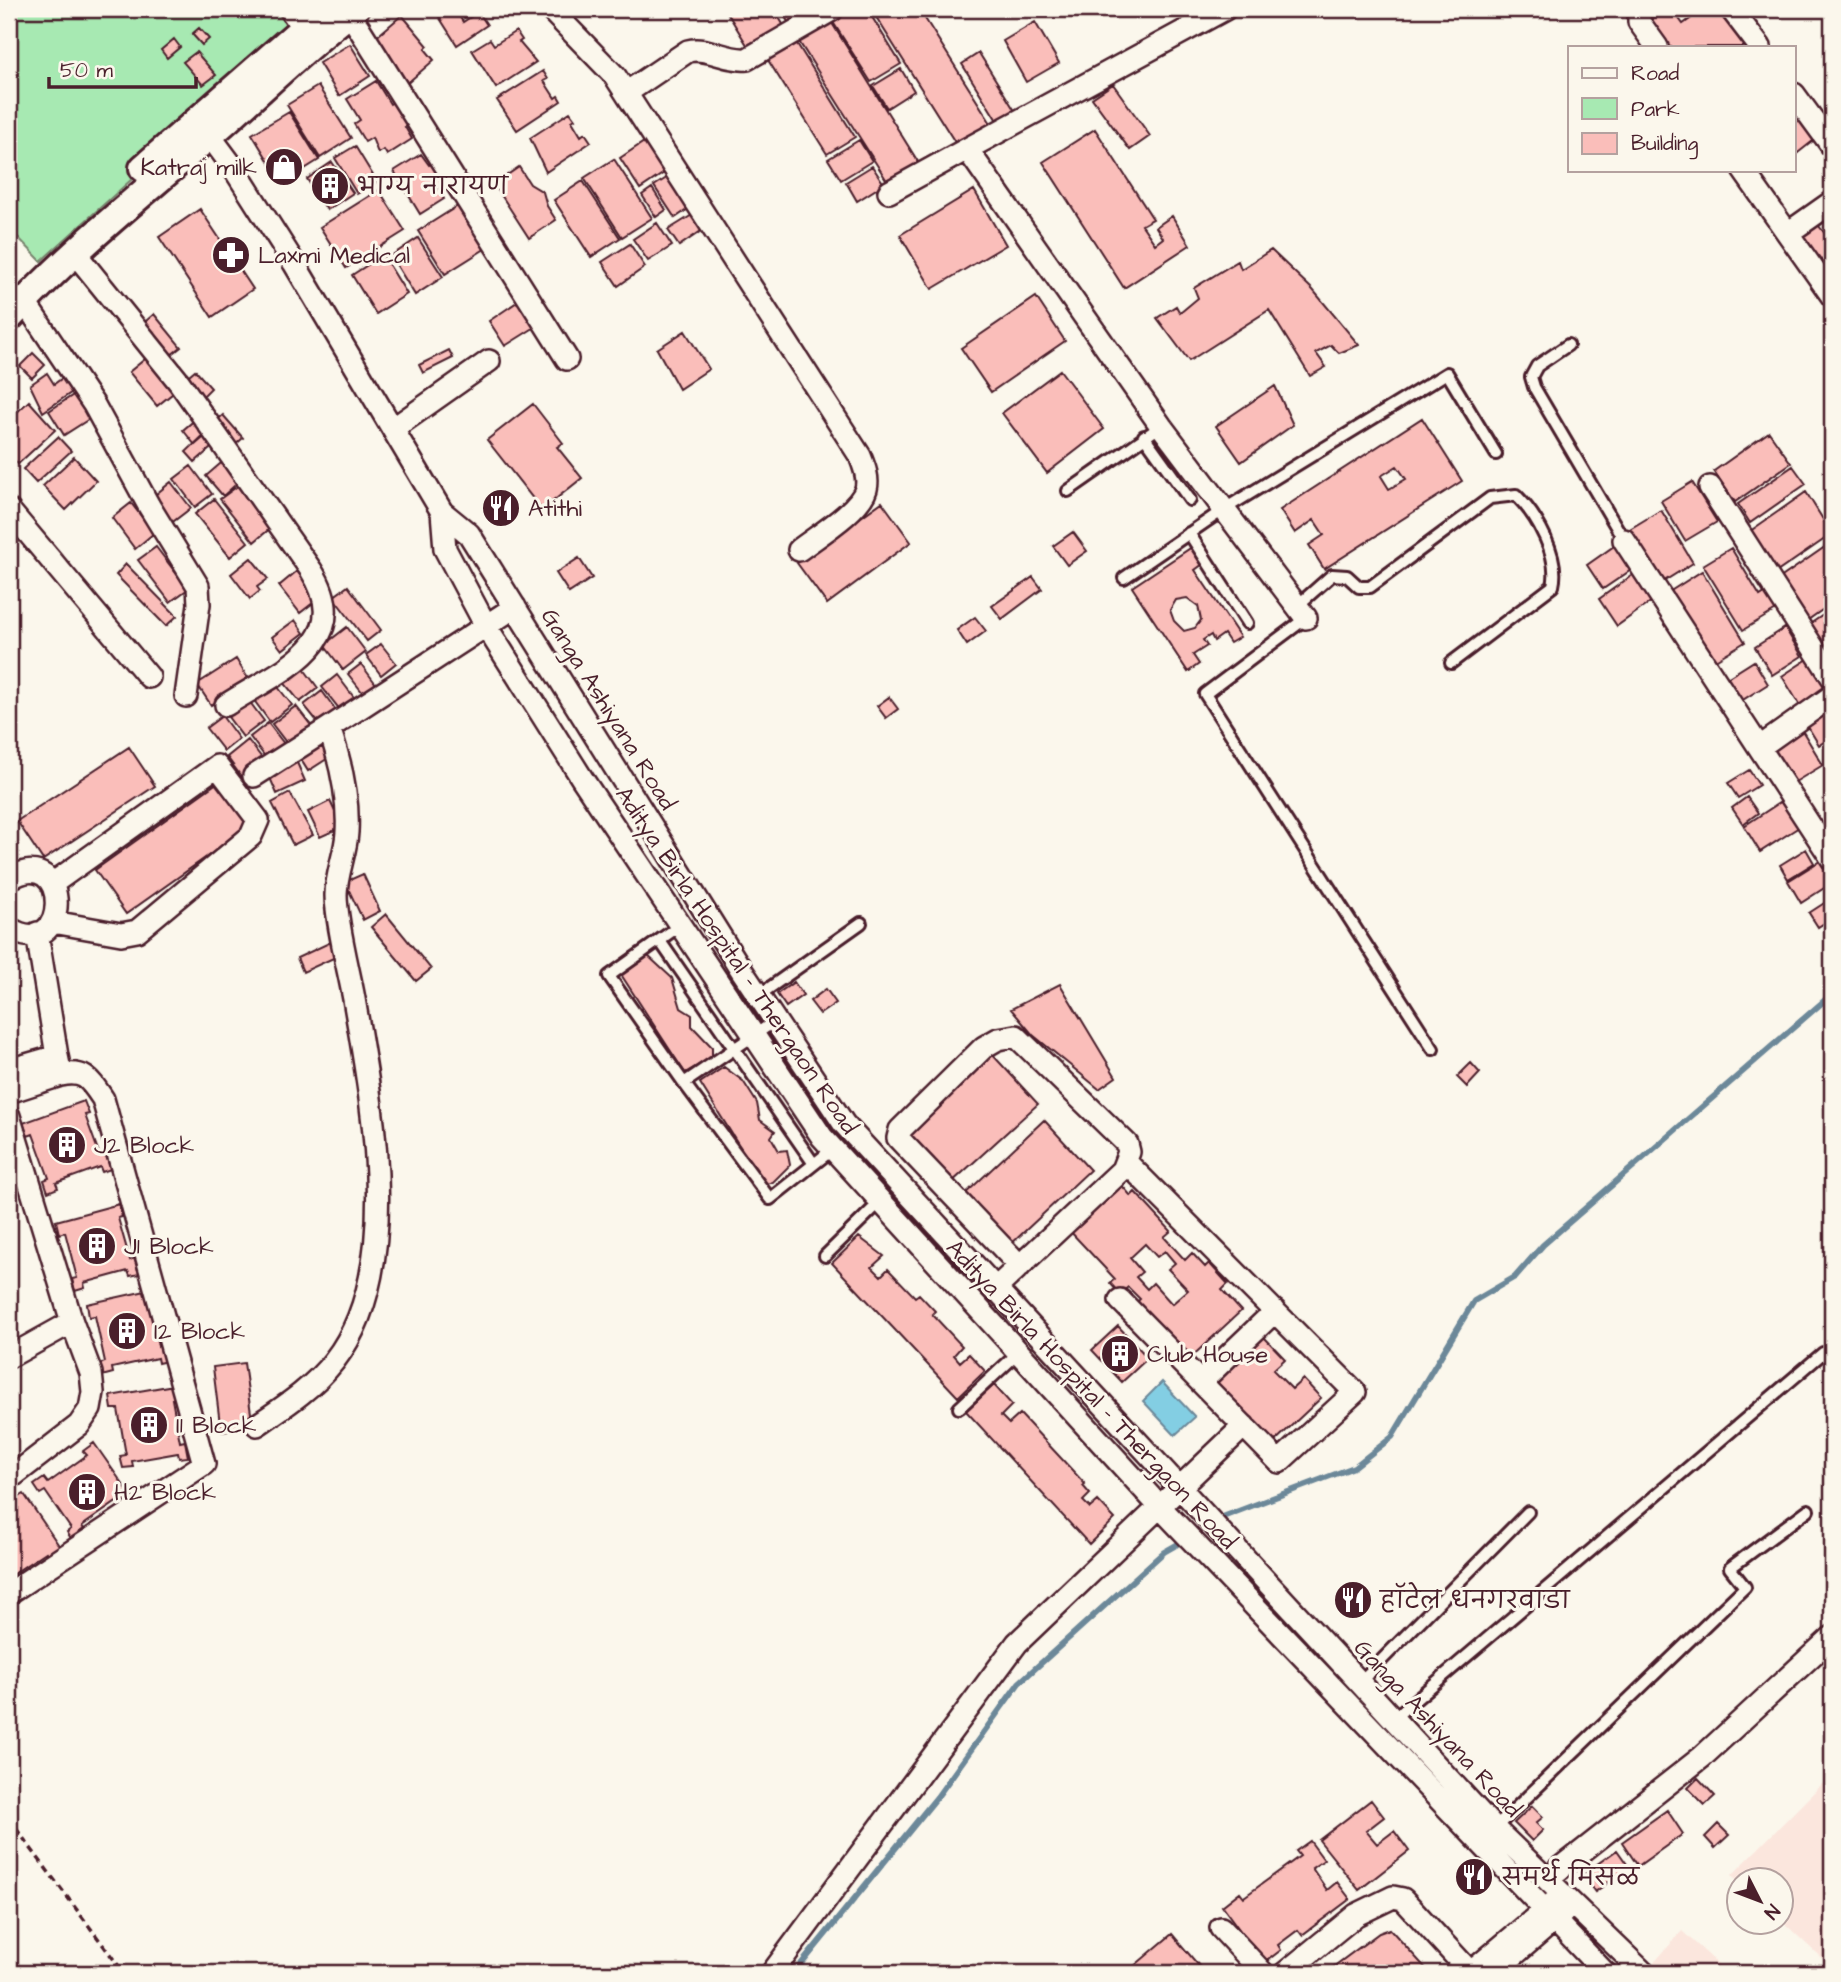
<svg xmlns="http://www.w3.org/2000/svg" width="1841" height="1982" font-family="'Architects Daughter','Playpen Sans Deva',sans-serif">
  <rect width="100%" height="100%" fill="#fbf7ec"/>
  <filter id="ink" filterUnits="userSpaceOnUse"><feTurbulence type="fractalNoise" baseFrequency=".0143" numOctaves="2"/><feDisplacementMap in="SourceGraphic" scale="14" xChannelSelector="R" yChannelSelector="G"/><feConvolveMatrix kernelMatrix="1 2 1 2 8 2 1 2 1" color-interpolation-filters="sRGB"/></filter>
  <g filter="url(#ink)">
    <path fill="#fbe6dd" d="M1832,1774V1968L1782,1921V1881L1739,1882L1732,1875Z
      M1682,1931L1728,1973H1659L1651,1966Z"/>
    <path fill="#a7e9b2" stroke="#78846e" stroke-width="2" d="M9,9H288L302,26L41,261L9,228Z"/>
    <path fill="#83cee3" stroke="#6c8899" stroke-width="2" d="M1162,1382L1195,1417L1175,1435L1143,1401Z"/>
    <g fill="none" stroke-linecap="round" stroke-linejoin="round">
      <path stroke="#6c8899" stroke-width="6" d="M1220,1518L1354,1467L1392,1437L1474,1301L1515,1277L1543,1245L1832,994
        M794,1973L937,1797L1019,1683L1164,1552L1178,1544"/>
    </g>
    <path fill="#fabeba" stroke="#4a1f2b" stroke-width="2" fill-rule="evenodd" d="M434,9H455L463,22L472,16L467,9H481L478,11L487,25L457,45Z
      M725,9H774L787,31L752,53Z
      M780,9H820L792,28Z
      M846,9H867L901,64L871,82L831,19Z
      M871,9H919L992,125L958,147Z
      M1664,9H1672L1683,24L1697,14L1693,9H1723L1752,47H1666L1647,22Z
      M402,15L428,46L425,49L434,60L404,86L390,70L396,65L374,39Z
      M830,20L920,165L889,184L798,40Z
      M1035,22L1059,63L1026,82L1003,41Z
      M199,28L209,39L202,45L192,34Z
      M516,31L522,40L519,42L536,62L496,88L472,50L490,39L494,45Z
      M174,39L180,47L167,58L161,50Z
      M796,42L855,137L827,154L768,60Z
      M350,44L370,76L339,96L319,63Z
      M196,52L216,75L203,85L183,62Z
      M979,53L1015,111L998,122L962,64Z
      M901,69L914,91L887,108L873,86Z
      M543,71L548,79L544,81L555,98L558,96L561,101L517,130L497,100Z
      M376,81L390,104L395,101L410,125L405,127L412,139L387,155L384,150L378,153L372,138L365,142L354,124L360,120L347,99Z
      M1113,84L1150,136L1130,150L1092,98Z
      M318,86L351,138L320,158L287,105Z
      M1794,104L1818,137L1794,156Z
      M289,112L319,160L282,183L252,134Z
      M570,112L575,119L572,121L581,136L585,133L591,142L546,172L530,138Z
      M1095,129L1153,219L1142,225L1155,244L1163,238L1156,227L1172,216L1190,245L1124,288L1043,162Z
      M650,138L670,169L640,189L620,158Z
      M859,140L872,161L841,180L828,159Z
      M355,146L377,182L357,194L335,158Z
      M421,154L429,165L435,162L448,183L438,189L444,199L420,214L394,171Z
      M614,159L652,218L622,237L584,178Z
      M332,162L353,193L327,210L307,179Z
      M872,166L884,184L857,201L846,182Z
      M519,167L530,184L543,192L547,206L556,220L529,238L494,184Z
      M673,174L694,205L675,218L654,186Z
      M583,181L620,238L591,257L554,200Z
      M652,188L666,210L656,217L642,195Z
      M379,190L405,231L346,268L320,227Z
      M974,190L1006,245L932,289L900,235Z
      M461,204L488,247L445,274L418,231Z
      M1832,204V217L1819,226L1830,240L1832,238V291L1791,234Z
      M200,209L253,289L212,317L159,237Z
      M697,212L707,227L679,246L668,230Z
      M657,223L672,246L648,261L633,239Z
      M418,238L443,277L415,295L391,256Z
      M630,244L645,267L618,286L602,262Z
      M1271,250L1313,290L1359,345L1339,353L1331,345L1316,353L1326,367L1310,376L1269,310L1189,361L1157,318L1176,306L1180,313L1198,298L1194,288L1238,261L1241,269Z
      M383,255L407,294L376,314L352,275Z
      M1036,297L1065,341L991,392L961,348Z
      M523,298L540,324L505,346L489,321Z
      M154,314L181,347L166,359L139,327Z
      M685,331L709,369L679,389L657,349Z
      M449,350L453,358L423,373L419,365Z
      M33,353L45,365L32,378L20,366Z
      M150,355L178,389L157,406L129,372Z
      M195,370L211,388L200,399L183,380Z
      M1060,370L1104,429L1047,473L1002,413Z
      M47,373L54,384L68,374L78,388L43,412L30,385Z
      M1275,386L1293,425L1241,462L1216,426Z
      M81,390L97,414L64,435L49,411Z
      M29,401L55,430L18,464L9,455V409L14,415Z
      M533,404L563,443L557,447L582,478L542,510L487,440Z
      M223,415L243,438L232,448L212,425Z
      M197,418L210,432L195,445L183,430Z
      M1422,418L1462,481L1324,569L1309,545L1324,535L1314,520L1295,533L1280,510ZM1397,466L1406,479L1389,489L1381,476Z
      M208,431L218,442L195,462L186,452Z
      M1769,432L1791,463L1735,502L1714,471Z
      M58,437L71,451L36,483L23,469Z
      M74,457L96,481L66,510L43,486Z
      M227,458L244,477L223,496L206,476Z
      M191,466L212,494L195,507L174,479Z
      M1793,466L1806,484L1750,523L1738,504Z
      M171,482L191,508L170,524L150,499Z
      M1692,482L1717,522L1685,541L1661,501Z
      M239,485L273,526L254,542L220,499Z
      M1806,492L1832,534L1774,574L1746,534Z
      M214,499L248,542L230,557L195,514Z
      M882,502L911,542L827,604L797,563Z
      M131,503L154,533L135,549L112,518Z
      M1661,510L1693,563L1661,583L1628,530Z
      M1073,532L1087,551L1067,565L1053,546Z
      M1832,542V603L1805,622L1776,581Z
      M1617,544L1634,568L1603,589L1587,565Z
      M156,547L188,589L170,602L138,560Z
      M1192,547L1203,564L1195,570L1240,637L1230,643L1224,634L1214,641L1211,635L1203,640L1207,646L1193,655L1199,664L1188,672L1132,587ZM1187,598L1198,606L1201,620L1195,628L1184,631L1174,621L1170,610L1176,600Z
      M1731,548L1760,596L1768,591L1778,609L1743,630L1703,565Z
      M251,558L268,579L257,587L260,591L250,599L231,574Z
      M579,558L592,578L569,593L556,573Z
      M126,564L177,616L166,626L116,575Z
      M297,571L318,599L300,613L279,586Z
      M1702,571L1745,642L1712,662L1669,592Z
      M1634,574L1652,601L1617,626L1599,599Z
      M1033,577L1042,589L1002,619L992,606Z
      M348,586L381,630L367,641L333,597Z
      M1832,609V664L1807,626Z
      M975,617L986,631L967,645L957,630Z
      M295,620L304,633L282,650L272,637Z
      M347,627L366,652L343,670L324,645Z
      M1785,628L1802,656L1772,675L1755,647Z
      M381,644L396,663L381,675L366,655Z
      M236,659L249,680L211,705L197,684Z
      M1808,659L1829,693L1802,709L1782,676Z
      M1754,661L1768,684L1741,701L1727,678Z
      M361,664L379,688L367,698L348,674Z
      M301,665L318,688L300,702L282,680Z
      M337,675L356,700L341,711L322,687Z
      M274,682L292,705L270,722L253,699Z
      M322,691L338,713L321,726L304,705Z
      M246,697L264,721L243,737L225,713Z
      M889,697L898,709L886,718L877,706Z
      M1832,705V738L1819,745L1805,722Z
      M296,706L316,732L292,750L272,724Z
      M222,716L239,739L224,751L206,728Z
      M268,723L288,749L270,763L250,737Z
      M1800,727L1823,765L1790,785L1767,747Z
      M324,739L333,755L308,771L298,755Z
      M248,740L265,762L243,779L227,757Z
      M129,747L155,786L43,860L17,821Z
      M295,758L305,781L277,794L267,771Z
      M1749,770L1759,785L1738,798L1728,783Z
      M221,780L253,824L126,914L95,870Z
      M290,793L313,835L293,845L272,803Z
      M1747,797L1758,813L1743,824L1732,808Z
      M330,801L342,827L320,837L308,812Z
      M1782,801L1799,827L1760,852L1744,826Z
      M1806,849L1814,863L1788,879L1780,865Z
      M1820,861L1832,883L1801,903L1788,881Z
      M363,874L380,911L363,920L345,882Z
      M1832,898V918L1818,927L1809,913Z
      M386,914L431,969L416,981L371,927Z
      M333,941L340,955L303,972L297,958Z
      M646,954L672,978L681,1008L692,1015V1026L712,1047V1057L685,1073L620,973Z
      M794,982L803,995L786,1007L777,994Z
      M1060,984L1116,1077L1099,1089L1033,1035L1011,1009Z
      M826,989L836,1003L820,1014L810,1001Z
      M990,1052L1038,1104L951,1183L904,1132Z
      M1471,1063L1480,1073L1467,1087L1457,1077Z
      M724,1067L743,1081L757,1103L760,1120L775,1131L771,1137L779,1151L787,1150L790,1165L773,1182L764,1185L700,1083Z
      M84,1101L89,1114L85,1115L100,1156L105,1154L111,1169L102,1172L100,1167L56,1183L58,1188L48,1192L44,1180L49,1178L33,1134L28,1136L23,1123Z
      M1044,1120L1090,1170L1009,1246L963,1196Z
      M1118,1181L1131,1196L1135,1192L1171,1231L1164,1237L1185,1260L1192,1253L1205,1267L1209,1263L1228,1284L1222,1290L1241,1311L1186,1362L1182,1349L1148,1312L1144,1316L1134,1305L1140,1299L1128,1287L1120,1294L1110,1283L1115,1279L1067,1228ZM1145,1244L1157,1257L1165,1251L1175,1263L1168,1269L1188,1290L1172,1304L1153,1283L1147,1289L1136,1277L1142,1272L1130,1258Z
      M119,1204L122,1217L118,1218L130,1260L134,1258L139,1274L130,1276L128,1271L84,1283L85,1288L75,1291L72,1279L77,1278L65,1232L59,1234L56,1221Z
      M859,1237L884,1256L872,1267L881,1276L888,1269L915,1297L919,1294L935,1311L932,1314L962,1346L954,1355L960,1362L969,1354L985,1371L958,1397L832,1263Z
      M150,1290L149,1304L158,1346L164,1345L167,1361L158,1363L157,1358L112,1368L113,1373L102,1376L100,1364L105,1362L95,1316L89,1317L87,1304Z
      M1118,1326L1148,1358L1122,1382L1092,1350Z
      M1264,1337L1285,1359L1273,1370L1292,1389L1303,1379L1321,1398L1272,1444L1215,1383Z
      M244,1363L253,1428L221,1432L213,1367Z
      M174,1385L176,1399H172L180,1442L185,1441L188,1457L179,1458L178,1453L132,1461L133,1467L123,1468L120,1456L126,1455L118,1409H112L110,1396Z
      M994,1385L1012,1405L1001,1416L1009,1424L1020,1414L1085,1484L1083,1486L1090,1494L1083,1501L1090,1508L1098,1501L1115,1519L1089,1544L966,1411Z
      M94,1443L131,1496L120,1504L118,1501L82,1526L85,1531L72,1540L67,1532L71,1529L45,1491L40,1494L34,1485L44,1478L48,1483L87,1455L83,1451Z
      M24,1494L60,1547L48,1555L46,1552L10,1576L13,1580L9,1583V1510L16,1505L13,1501Z
      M1698,1778L1715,1796L1705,1805L1688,1788Z
      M1371,1800L1384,1817L1366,1831L1377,1844L1394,1831L1409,1851L1359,1890L1319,1840Z
      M1532,1806L1543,1817L1536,1823L1543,1830L1532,1841L1514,1823Z
      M1667,1810L1683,1834L1638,1866L1622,1842Z
      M1718,1824L1729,1835L1715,1848L1705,1837Z
      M1310,1841L1324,1860L1312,1868L1327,1890L1337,1882L1350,1899L1302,1935L1298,1930L1278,1945L1281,1950L1264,1963L1222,1906L1240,1892L1244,1897L1300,1856L1296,1851Z
      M1617,1850L1629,1867L1595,1892L1582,1875Z
      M1390,1929L1430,1973H1325L1379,1933Z
      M1172,1934L1205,1973H1138L1133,1967Z"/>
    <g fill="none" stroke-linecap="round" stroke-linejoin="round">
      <defs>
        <path id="service" d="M1568,345L1537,366L1531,377L1534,387L1624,540
          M1144,436L1190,500
          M1068,491L1161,426
          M1189,533L1247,623
          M1124,578L1223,510L1447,373L1496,454
          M1297,606L1332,575L1347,576L1359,587H1370L1490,498L1516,495C1537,516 1560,556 1553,586L1451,663
          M1306,618L1205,694L1433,1049
          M682,924L609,976L684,1083L775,1021
          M660,941L814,1164
          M758,996L861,923
          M684,1083L770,1199L833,1149
          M825,1256L880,1202
          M959,1408L1017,1354
          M1360,1682L1528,1512
          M1394,1718L1823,1353
          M1494,1829L1745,1587L1730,1568L1808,1510"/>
        <path id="minor" d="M290,9L312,41
          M347,9L567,359
          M550,9L615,76L860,456C864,466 869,478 866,489C860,510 817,536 799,550
          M1225,9L967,149L1161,426L1306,618
          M1639,9V22L1657,47
          M1731,9L1760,47
          M626,93L688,51C707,46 726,61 747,59L832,10
          M1794,94L1832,146
          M201,124L233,167L294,263L442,512L445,549L486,626L583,780L822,1137L1160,1507L1605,1973
          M1743,170L1832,296
          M889,192L967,149
          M1788,233L1832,202
          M75,253L179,382L311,570C358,644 278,671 226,705
          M24,301L94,405L149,506L198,586L199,604L186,696
          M394,428L489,361
          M1710,487L1832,677
          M9,510L149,677
          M442,512L469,534L742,971L844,1124L1495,1829L1644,1973
          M1624,540L1832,859
          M1760,747L1832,696
          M254,776L329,728
          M9,879C73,840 71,967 9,928
          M52,884L217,766L258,820L251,836L137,931L121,934L53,922
          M37,933L57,1056
          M9,1070L57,1056L61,1075C85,1070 90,1080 103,1099L204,1464L9,1593
          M9,1092L61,1075
          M9,1116L72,1322L91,1373L93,1392L90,1409L79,1425L9,1479
          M994,1290L1122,1170L1129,1152L1127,1144L1016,1036L998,1039L984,1047L900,1130L898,1138L1020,1266
          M1120,1300L1279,1462L1355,1392L1127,1163
          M9,1357L72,1322
          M1201,1382L1275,1311
          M257,1425C285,1406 313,1388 334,1361C405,1271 372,1104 354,999C349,971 336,922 336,895C336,874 346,853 347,832C349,798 340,760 329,728L515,607
          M1547,1879L1702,1757L1832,1637
          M1221,1928L1263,1973
          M772,1973L1017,1643L1244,1426
          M1285,1973L1356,1915L1393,1897L1403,1899L1471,1973
          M1470,1973L1554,1902
          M1493,1973L1563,1913"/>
        <path id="tertiary" d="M143,168L325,9
          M9,318C71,251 142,195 210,135C259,93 304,47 355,9"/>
      </defs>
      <use href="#service" stroke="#4a1f2b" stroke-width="16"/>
      <use href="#minor" stroke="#4a1f2b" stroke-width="26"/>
      <use href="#tertiary" stroke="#4a1f2b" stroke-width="32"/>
      <path stroke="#4a1f2b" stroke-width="3.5" stroke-dasharray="7 5" stroke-linecap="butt" d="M9,1819L124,1973"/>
      <use href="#service" stroke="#fbf7ec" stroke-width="10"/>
      <use href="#minor" stroke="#fbf7ec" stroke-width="21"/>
      <use href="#tertiary" stroke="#fbf7ec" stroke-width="26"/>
    </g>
  </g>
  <defs>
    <symbol id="shop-disc" viewBox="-11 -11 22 22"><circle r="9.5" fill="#4a1f2b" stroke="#fbf7ec"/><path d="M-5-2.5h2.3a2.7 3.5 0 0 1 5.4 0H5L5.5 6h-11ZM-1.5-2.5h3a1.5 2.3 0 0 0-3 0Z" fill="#fff"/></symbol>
    <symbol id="building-disc" viewBox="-11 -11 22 22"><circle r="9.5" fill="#4a1f2b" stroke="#fbf7ec"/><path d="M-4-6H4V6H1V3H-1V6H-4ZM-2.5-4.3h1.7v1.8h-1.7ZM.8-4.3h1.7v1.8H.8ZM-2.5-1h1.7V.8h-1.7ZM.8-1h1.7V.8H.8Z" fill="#fff"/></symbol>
    <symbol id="pharmacy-disc" viewBox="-11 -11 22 22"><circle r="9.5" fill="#4a1f2b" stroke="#fbf7ec"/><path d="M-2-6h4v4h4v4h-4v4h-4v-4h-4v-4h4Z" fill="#fff"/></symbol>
    <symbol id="restaurant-disc" viewBox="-11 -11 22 22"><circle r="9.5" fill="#4a1f2b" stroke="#fbf7ec"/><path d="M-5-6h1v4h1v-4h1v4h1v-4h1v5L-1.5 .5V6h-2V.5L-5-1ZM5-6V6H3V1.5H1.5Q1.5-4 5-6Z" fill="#fff"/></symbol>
  </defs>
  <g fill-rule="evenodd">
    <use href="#shop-disc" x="262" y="145" width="44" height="44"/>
    <use href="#building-disc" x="308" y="164" width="44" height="44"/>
    <use href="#pharmacy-disc" x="209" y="233" width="44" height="44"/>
    <use href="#restaurant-disc" x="479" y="486" width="44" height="44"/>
    <use href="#building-disc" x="45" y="1123" width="44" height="44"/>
    <use href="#building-disc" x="75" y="1224" width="44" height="44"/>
    <use href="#building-disc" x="105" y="1309" width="44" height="44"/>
    <use href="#building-disc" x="1098" y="1332" width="44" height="44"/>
    <use href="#building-disc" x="127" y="1403" width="44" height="44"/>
    <use href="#building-disc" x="65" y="1470" width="44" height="44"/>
    <use href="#restaurant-disc" x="1331" y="1578" width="44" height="44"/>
    <use href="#restaurant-disc" x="1452" y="1855" width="44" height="44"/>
  </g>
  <g text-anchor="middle" stroke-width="6" stroke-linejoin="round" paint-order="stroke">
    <g font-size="24" fill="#4a1f2b" stroke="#fbf7ec" text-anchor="start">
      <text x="257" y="175" text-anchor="end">Katraj milk</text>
      <text x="357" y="194">भाग्य नारायण</text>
      <text x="258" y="263">Laxmi Medical</text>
      <text x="528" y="516">Atithi</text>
      <text x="94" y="1153">J2 Block</text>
      <text x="124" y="1254">J1 Block</text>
      <text x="154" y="1339">I2 Block</text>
      <text x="1147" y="1362">Club House</text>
      <text x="176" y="1433">I1 Block</text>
      <text x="114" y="1500">H2 Block</text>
      <text x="1380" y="1608">हॉटेल धनगरवाडा</text>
      <text x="1501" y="1885">समर्थ मिसळ</text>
    </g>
    <g font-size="24" fill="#4a1f2b" stroke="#fbf7ec">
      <text transform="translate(609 709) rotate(58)" y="8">Ganga Ashiyana Road</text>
      <text transform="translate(737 960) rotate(56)" y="8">Aditya Birla Hospital - Thergaon Road</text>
      <text transform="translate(1092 1394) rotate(47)" y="8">Aditya Birla Hospital - Thergaon Road</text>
      <text transform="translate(1438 1728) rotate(47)" y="8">Ganga Ashiyana Road</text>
    </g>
  </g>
  <rect width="1841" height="1982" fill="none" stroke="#fbf7ec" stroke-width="35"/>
  <rect x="18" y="18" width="1806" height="1947" fill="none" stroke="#4a1f2b" stroke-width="2.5" filter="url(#ink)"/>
  <rect x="1568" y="46" width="228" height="126" fill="#fbf7ec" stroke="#b4a19f" stroke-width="2"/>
  <rect x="1582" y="68" width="35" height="10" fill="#fbf7ec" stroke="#b4a19f" stroke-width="2"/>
  <text x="1631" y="80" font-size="21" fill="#4a1f2b">Road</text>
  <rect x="1582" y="98" width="35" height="21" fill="#a7e9b2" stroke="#b4a19f" stroke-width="2"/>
  <text x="1631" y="116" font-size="21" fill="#4a1f2b">Park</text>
  <rect x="1582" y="133" width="35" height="21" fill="#fabeba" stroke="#b4a19f" stroke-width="2"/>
  <text x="1631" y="150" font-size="21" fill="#4a1f2b">Building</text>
  <g transform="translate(1760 1901) rotate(132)"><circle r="33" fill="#fbf7ec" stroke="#b4a19f" stroke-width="2"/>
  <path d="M0-5L12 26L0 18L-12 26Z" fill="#4a1f2b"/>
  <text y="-10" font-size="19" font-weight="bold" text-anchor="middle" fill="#4a1f2b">N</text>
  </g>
  <path d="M49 77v10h147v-10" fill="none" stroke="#4a1f2b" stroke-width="3.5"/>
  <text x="60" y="77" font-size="21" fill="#4a1f2b" stroke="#fbf7ec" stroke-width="5" paint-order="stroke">50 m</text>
</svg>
